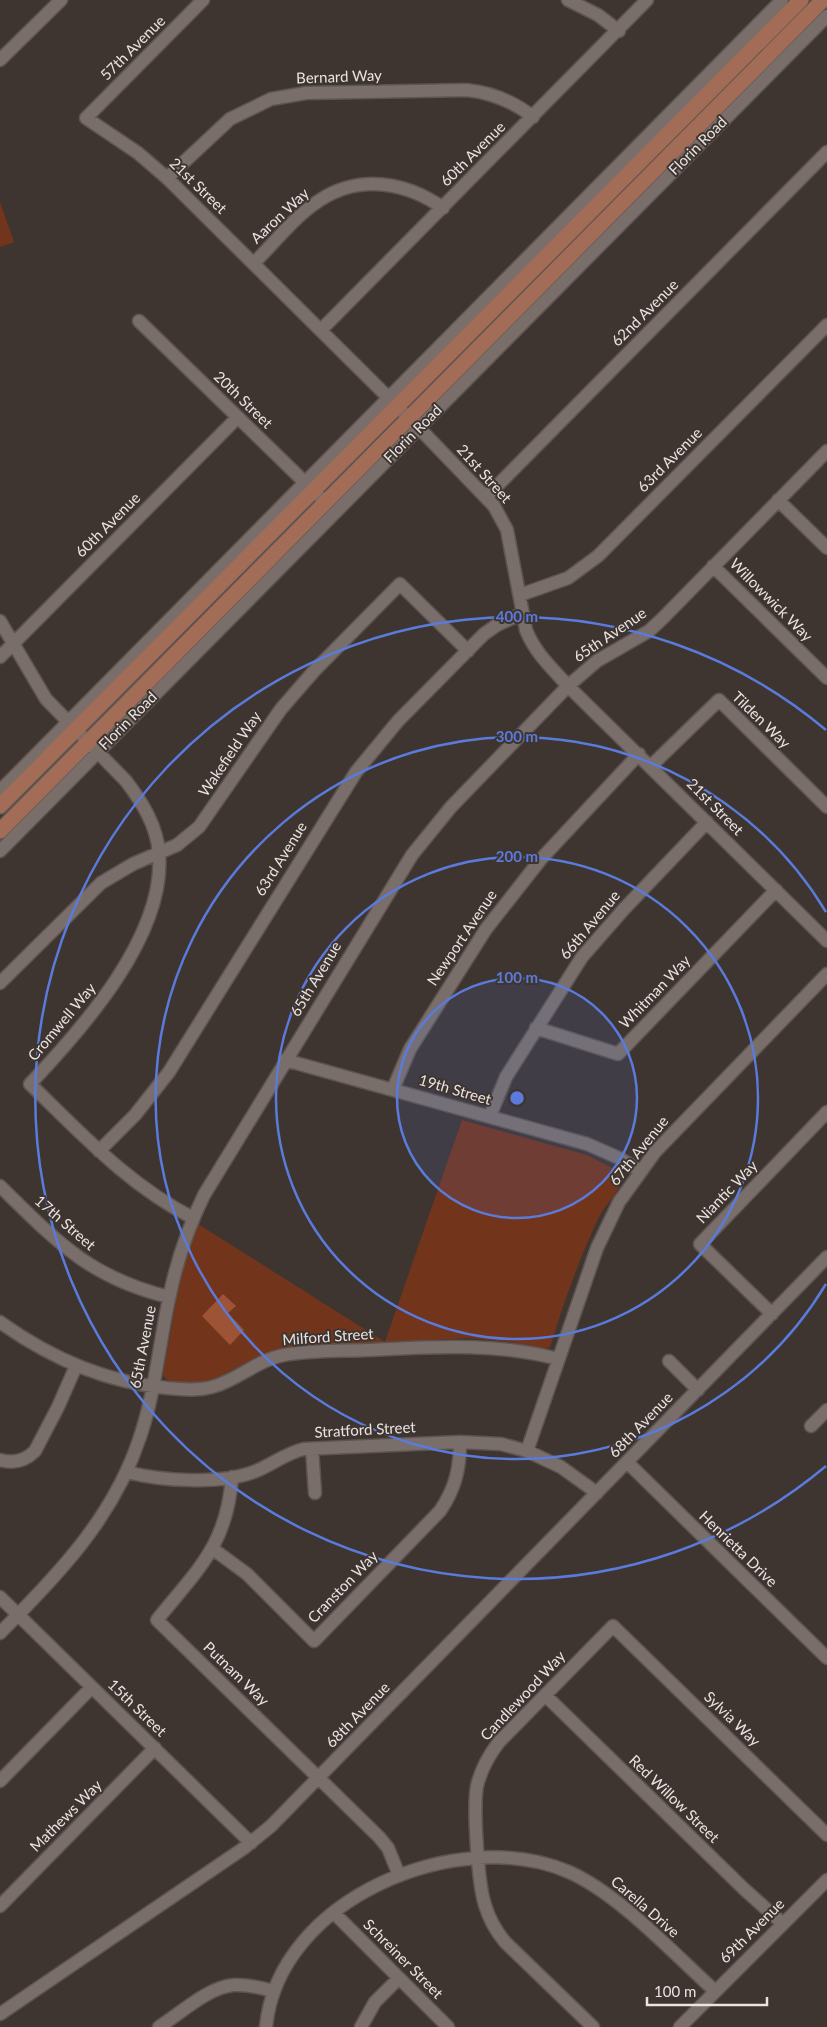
<svg xmlns="http://www.w3.org/2000/svg" width="827" height="2027" font-family="Lato,sans-serif">
  <rect width="100%" height="100%" fill="#3e3531"/>
  <path fill="#72351c" d="M0,202L14,242L0,247Z
    M462,1120L587,1155L622,1173C623,1190 606,1203 599,1217C579,1259 564,1302 550,1347L543,1351L511,1342L469,1338L293,1347L270,1352L253,1359L205,1384L170,1383L163,1375C173,1325 178,1271 198,1224L385,1342Z"/>
  <path fill="#9d5336" d="M223,1294L236,1306L228,1313L244,1330L230,1345L202,1316Z"/>
  <g fill="none" stroke-linecap="round" stroke-linejoin="round">
    <defs>
      <path id="minor" d="M203,0L86,118L138,153L167,178L419,428L494,506L507,530L526,630C535,653 552,668 568,686L827,941
        M568,0L598,15L619,31
        M0,60L61,0
        M167,178L230,119L271,99L306,93L467,90C493,93 513,101 533,117
        M254,263C275,242 295,216 320,200C360,174 406,182 443,208
        M139,321L325,502
        M321,330L647,0
        M486,497L827,152
        M778,500L827,548
        M713,566L827,678
        M520,595L568,578L598,556L827,325
        M0,621L46,699L126,781C142,802 157,826 159,853C166,935 83,1028 30,1084C81,1133 128,1185 193,1218
        M0,657L238,417
        M651,766L719,700L827,807
        M0,791L782,0
        M0,851L827,16
        M0,983L101,883L133,864L177,845L199,827L281,709L314,671L400,584L468,651
        M536,1028L618,1054L776,890
        M285,1060L587,1144L619,1158L640,1171
        M393,1089L410,1049L486,929L541,859L639,754
        M490,1116L506,1077L582,957L624,909L707,822
        M99,1151L135,1115L169,1072L356,772L398,721L484,634L497,625L523,613
        M0,1186C56,1241 90,1278 169,1297
        M772,1314L700,1244L827,1112
        M0,1322C50,1358 105,1382 167,1388C182,1389 197,1391 212,1387C238,1380 257,1360 284,1355C311,1350 340,1351 367,1350C432,1347 494,1342 558,1359
        M669,1361L698,1390
        M811,1426L827,1410
        M312,1449L315,1493
        M527,1451L597,1248L619,1202L655,1152L827,974
        M0,1460C14,1464 25,1461 35,1451L58,1407L76,1366
        M627,1462L827,1658
        M127,1472C161,1481 222,1485 256,1471C273,1464 286,1453 304,1449L460,1442L501,1444L527,1451L561,1467L597,1493
        M232,1477C227,1545 198,1569 157,1620L379,1837L388,1848L399,1875
        M213,1549L247,1574L314,1641L440,1511C455,1489 460,1469 460,1442
        M0,1597L251,1843
        M0,1633C58,1575 114,1517 140,1437C155,1393 159,1345 169,1299C176,1263 188,1228 204,1195L412,855L451,807L568,686L597,661L649,631L662,619L827,451
        M545,1695L744,1889L783,1924
        M0,1781L92,1687
        M0,1906L155,1748
        M335,1914L448,2027
        M0,2014L244,1848L271,1826L827,1257
        M159,2027C181,2013 208,1987 234,1985C248,1984 261,1988 273,1991
        M266,2027C278,1899 458,1824 569,1872C619,1894 674,1954 715,1991
        M361,2027L375,2002L399,1978
        M593,2027L505,1942C496,1931 489,1919 485,1905C478,1884 473,1808 477,1786C481,1769 489,1755 499,1742L613,1626L827,1835
        M680,2027L827,1880"/>
      <path id="major" d="M0,806L801,0
        M0,831L823,0"/>
    </defs>
    <use href="#minor" stroke="#5c5451" stroke-width="15"/>
    <use href="#major" stroke="#5c5451" stroke-width="18"/>
    <use href="#minor" stroke="#796e6a" stroke-width="12"/>
    <use href="#major" stroke="#a26c56" stroke-width="15"/>
  </g>
  <circle cx="517" cy="1098" r="120" fill="#5a7bdb" fill-opacity=".12"/>
  <g fill="none" stroke="#5a7bdb" stroke-width="2.5">
    <circle cx="517" cy="1098" r="120"/>
    <circle cx="517" cy="1098" r="241"/>
    <path d="M826 1284A361 361 0 1 1 826 912"/>
    <path d="M826 1466A481 481 0 1 1 826 730"/>
  </g>
  <g text-anchor="middle" stroke-width="4" stroke-linejoin="round" paint-order="stroke">
    <g font-size="15" fill="#e9e3e1" stroke="#3e3531">
      <text transform="translate(133 48) rotate(-45)" y="5">57th Avenue</text>
      <text transform="translate(339 77) rotate(-2)" y="5">Bernard Way</text>
      <text transform="translate(698 146) rotate(-45)" y="5">Florin Road</text>
      <text transform="translate(473 154) rotate(-45)" y="5">60th Avenue</text>
      <text transform="translate(198 186) rotate(44)" y="5">21st Street</text>
      <text transform="translate(280 216) rotate(-43)" y="5">Aaron Way</text>
      <text transform="translate(645 313) rotate(-45)" y="5">62nd Avenue</text>
      <text transform="translate(243 400) rotate(44)" y="5">20th Street</text>
      <text transform="translate(413 434) rotate(-45)" y="5">Florin Road</text>
      <text transform="translate(670 460) rotate(-45)" y="5">63rd Avenue</text>
      <text transform="translate(484 474) rotate(48)" y="5">21st Street</text>
      <text transform="translate(108 525) rotate(-45)" y="5">60th Avenue</text>
      <text transform="translate(771 600) rotate(45)" y="5">Willowwick Way</text>
      <text transform="translate(610 635) rotate(-34)" y="5">65th Avenue</text>
      <text transform="translate(761 720) rotate(44)" y="5">Tilden Way</text>
      <text transform="translate(128 721) rotate(-45)" y="5">Florin Road</text>
      <text transform="translate(230 754) rotate(-56)" y="5">Wakefield Way</text>
      <text transform="translate(715 807) rotate(45)" y="5">21st Street</text>
      <text transform="translate(281 859) rotate(-58)" y="5">63rd Avenue</text>
      <text transform="translate(590 925) rotate(-50)" y="5">66th Avenue</text>
      <text transform="translate(462 938) rotate(-56)" y="5">Newport Avenue</text>
      <text transform="translate(316 979) rotate(-59)" y="5">65th Avenue</text>
      <text transform="translate(655 992) rotate(-46)" y="5">Whitman Way</text>
      <text transform="translate(62 1022) rotate(-50)" y="5">Cromwell Way</text>
      <text transform="translate(455 1090) rotate(16)" y="5">19th Street</text>
      <text transform="translate(639 1151) rotate(-51)" y="5">67th Avenue</text>
      <text transform="translate(727 1192) rotate(-46)" y="5">Niantic Way</text>
      <text transform="translate(65 1223) rotate(41)" y="5">17th Street</text>
      <text transform="translate(328 1337) rotate(-4)" y="5">Milford Street</text>
      <text transform="translate(143 1347) rotate(-79)" y="5">65th Avenue</text>
      <text transform="translate(641 1425) rotate(-46)" y="5">68th Avenue</text>
      <text transform="translate(365 1430) rotate(-3)" y="5">Stratford Street</text>
      <text transform="translate(738 1549) rotate(44)" y="5">Henrietta Drive</text>
      <text transform="translate(343 1587) rotate(-46)" y="5">Cranston Way</text>
      <text transform="translate(236 1674) rotate(44)" y="5">Putnam Way</text>
      <text transform="translate(523 1696) rotate(-47)" y="5">Candlewood Way</text>
      <text transform="translate(137 1708) rotate(44)" y="5">15th Street</text>
      <text transform="translate(358 1715) rotate(-46)" y="5">68th Avenue</text>
      <text transform="translate(732 1719) rotate(44)" y="5">Sylvia Way</text>
      <text transform="translate(674 1799) rotate(44)" y="5">Red Willow Street</text>
      <text transform="translate(66 1816) rotate(-45)" y="5">Mathews Way</text>
      <text transform="translate(645 1907) rotate(41)" y="5">Carella Drive</text>
      <text transform="translate(752 1931) rotate(-45)" y="5">69th Avenue</text>
      <text transform="translate(403 1959) rotate(45)" y="5">Schreiner Street</text>
    </g>
  </g>
  <circle cx="517" cy="1098" r="8" fill="#5a7bdb" stroke="#3e3531" stroke-width="2.5"/>
  <g font-size="15" text-anchor="middle" font-weight="bold" fill="#5a7bdb" stroke="#3e3531" stroke-width="4" stroke-linejoin="round" paint-order="stroke">
    <text x="517" y="622">400 m</text>
    <text x="517" y="742">300 m</text>
    <text x="517" y="862">200 m</text>
    <text x="517" y="983">100 m</text>
  </g>
  <path d="M647 1997v8h120v-8" fill="none" stroke="#e9e3e1" stroke-width="2.5"/>
  <text x="654" y="1997" font-size="15" fill="#e9e3e1" stroke="#3e3531" stroke-width="4" paint-order="stroke">100 m</text>
</svg>
